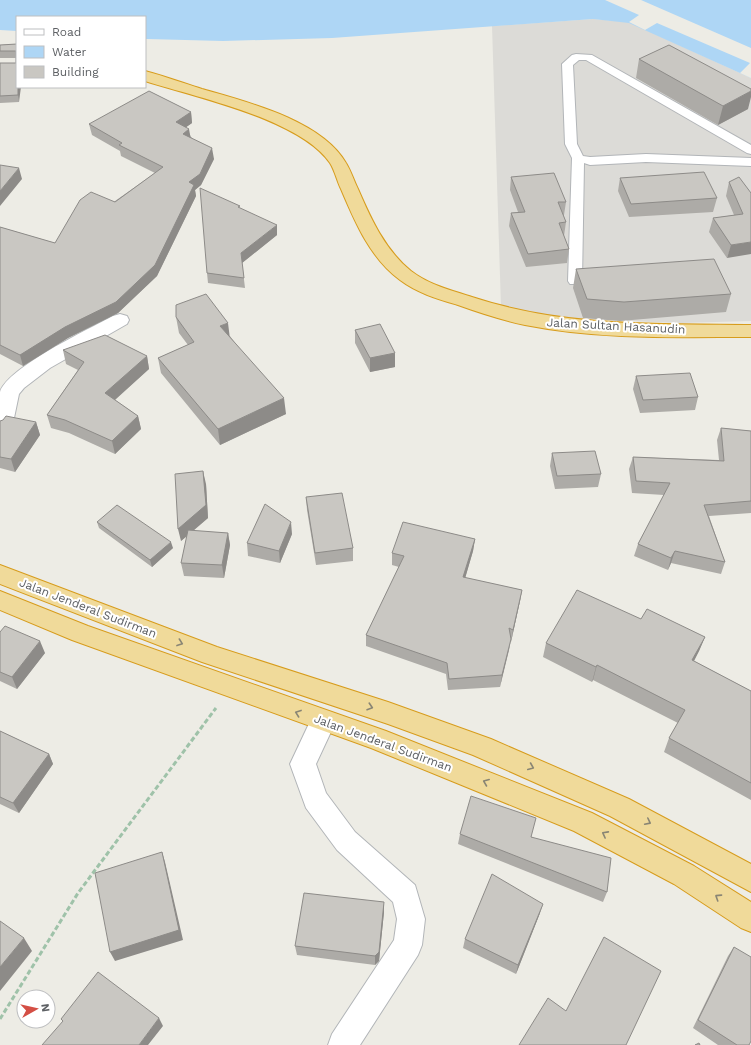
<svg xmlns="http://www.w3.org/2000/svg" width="751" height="1045" font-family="'Work Sans',sans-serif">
  <rect width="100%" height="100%" fill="#edece5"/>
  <path fill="#dcdbd7" d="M593,19L629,22L751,78V321L680,323L551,318L501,307L492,26Z"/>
  <path fill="#aed6f5" d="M0,0H751V78L629,23L593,19L332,38L223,41L147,39H145V17H17V31L0,30Z"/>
  <path fill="#edece5" d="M605,0H641L751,48V78L740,73L750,63L657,23L645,30L629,22L639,15Z"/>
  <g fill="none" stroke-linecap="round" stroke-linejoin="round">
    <defs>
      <path id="lane" d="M576,54L592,55L751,145V154L747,153L586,60H579L573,65L577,144L583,156L590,157L646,154L751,158V166L646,162L590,165L584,163L582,281L580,284H570L568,281L572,158L565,144L562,64L572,55Z"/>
      <path id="street" d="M120,314L127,316L129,320L127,324L50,368L24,388L19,394L14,418L7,432L0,434C0,423 0,402 0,392C8,367 89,329 113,316Z
        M323,710L332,713L336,721L316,764L326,793L355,832L415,885L425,919L422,945L418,955L360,1045H328L332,1034L394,940L397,919L393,902L337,850L306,808L290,764L314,713Z"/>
      <path id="highway" d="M145,71C164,76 183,83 202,89C247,102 321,120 346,163C351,171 354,181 358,189C371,219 385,250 411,271C429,285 451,290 472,297C563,327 656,324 751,325V337C676,337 600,340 525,325C502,320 480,313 458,305C438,299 417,293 400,280C370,258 355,222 341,189C337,181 335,171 330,163C300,119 195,97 145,81Z
        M0,565L217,647L388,702L491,739L629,799L751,864V892L610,816L473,755L388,724L202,662L0,584Z
        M0,591L88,626L386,731L592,813L694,866L751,902V932L741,928L674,884L574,831L371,748L72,640L0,610Z"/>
    </defs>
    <use href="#lane" stroke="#b2b5b8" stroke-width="2"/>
    <use href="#street" stroke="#b2b5b8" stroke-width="2"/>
    <use href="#highway" stroke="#d79c1c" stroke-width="2"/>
    <path stroke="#9fc2a9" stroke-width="3" stroke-dasharray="5 2.5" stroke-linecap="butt" d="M0,1019L78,893L216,708"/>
    <use href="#lane" fill="#fff" fill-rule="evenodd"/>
    <use href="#street" fill="#fff" fill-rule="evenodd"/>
    <use href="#highway" fill="#f0da9a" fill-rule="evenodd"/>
  </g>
  <path fill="#adaba7" d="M17,44L19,102L0,103V63H16V58H0V45Z
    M639,59L748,109L718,125L636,78Z
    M191,112L192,123L186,127L191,137L214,159L201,185L195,190L196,196L157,276L118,313L68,338L23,366L0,354V227L55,243L155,173L121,156L120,151L92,135L89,124Z
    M511,177L566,202L564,215H563L566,222L564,236L569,249L567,263L526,267L509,226L511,213L518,212L510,190Z
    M620,178L717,198L713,212L629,217L618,191Z
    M729,182L751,193L727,258L709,232L713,218L734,215L726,196Z
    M240,208L277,235L242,263L245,288L208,283L207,273Z
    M576,269L731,294L726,312L620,321L583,318L573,288Z
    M176,317L230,336L286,414L220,445L161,373L158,358L188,345L179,333Z
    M355,330L395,353V367L370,372L355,343Z
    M63,350L147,356L149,369L115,400L138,416L141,429L115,454L69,433L51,428L47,415L78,370L66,364Z
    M636,376L698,397L695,410L640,413L633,389Z
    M0,421L36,422L40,435L15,472L0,468Z
    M721,428L751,431V513L709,516L725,562L721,574L671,563L668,570L634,556L638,544L664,495L632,493L629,469L633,457L719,460L717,440Z
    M552,453L601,474L598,487L555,489L550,466Z
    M206,484L208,518L193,531L228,533L230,545L224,578L184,576L181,563L187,536L181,541Z
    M306,497L353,548V561L316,565L307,510Z
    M97,522L173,548L152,567L99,528Z
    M292,534L280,563L248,556L247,543Z
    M475,539L473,551L465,578L522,590L520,601L511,642L510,641L500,687L448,690L446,674L366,646V635L399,567L392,565V553Z
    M641,619L705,637L699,651L694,661L751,691V800L664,752L669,738L678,723L593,680L592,682L543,657L546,643Z
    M0,632L45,653L17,689L0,681Z
    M0,731L49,754L53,764L19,813L0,804Z
    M460,834L532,837L607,892L603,902L458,844Z
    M384,912L379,961L375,965L297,955L295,946Z
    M540,913L516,974L463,948L465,939Z
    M734,947L749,1045H718L693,1028L728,956Z"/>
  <path fill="#8d8b88" d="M18,87H21L19,102L18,95Z
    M751,91V97L748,109L718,125L723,106Z
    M191,112L192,123L178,133L176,122Z
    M189,129L191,140L183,134Z
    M212,148L214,159L201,185L195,190L196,196L157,276L118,313L68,338L23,366L20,355L189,182Z
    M19,168L22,179L0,206V191Z
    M277,225V235L242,263L241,253Z
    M751,242V254L727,258L731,245Z
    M228,323L230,339L220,326Z
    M395,353V367L370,372V358Z
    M147,356L149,369L108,406L105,393Z
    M284,398L286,414L220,445L218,429Z
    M138,416L141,429L115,454L112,441Z
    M36,422L40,435L15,472L11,459Z
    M203,471L206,484L208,518L181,541L178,529Z
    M291,522L292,534L280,563L279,551Z
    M228,533L230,545L224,578L222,565Z
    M475,539L473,551L462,589L463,577Z
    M171,542L173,548L152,567L150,560Z
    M675,551L671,563L668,570L671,558Z
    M522,590L520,601L511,642L513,630Z
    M705,637L699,651L687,674L692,660Z
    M511,639L509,650L500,687L502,675Z
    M40,641L45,653L17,689L12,677Z
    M597,665L593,680L592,682L596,667Z
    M49,754L53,764L19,813L13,803Z
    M162,852L165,862L183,940L115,961L110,952Z
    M384,902V912L379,961L375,965V956Z
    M543,904L540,913L516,974L518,965Z
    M24,938L32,951L0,991V967Z
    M159,1018L163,1026L148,1045H139Z"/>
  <path fill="#c9c7c2" stroke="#8d8b88" d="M17,44V87H18V95L0,96V63H16V51H0V45Z
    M669,45L751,89V91L723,106L639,59Z
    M149,91L191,112L176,122L189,129L183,134L212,148L200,174L189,182L194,185L155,265L116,302L65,327L20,355L0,345V227L55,243L80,200L91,192L115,202L163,167L119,145L122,143L89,124Z
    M0,165L19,168L0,191Z
    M704,172L717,198L631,204L620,178Z
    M554,173L566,202H558L566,222L559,223L569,249L528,254L511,213L525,212L511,177Z
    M739,177L751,193V242L731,245L713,218L743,214L729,182Z
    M200,188L240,206L238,207L277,225L241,253L244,278L207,273Z
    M714,259L731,294L624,302L587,299L576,269Z
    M206,294L228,323L220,326L284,398L218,429L158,358L194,342L176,317V305Z
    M380,324L395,353L370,358L355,330Z
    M105,335L147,356L105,393L138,416L112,441L65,420L47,415L84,362L63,350Z
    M690,373L698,397L643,400L636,376Z
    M6,416L36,422L11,459L0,457V421L3,420Z
    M721,428L751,431V501L704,505L725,562L675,551L671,558L638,544L670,483L636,481L633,457L724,461Z
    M595,451L601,474L557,476L552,453Z
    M203,471L206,505L178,529L175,474Z
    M342,493L353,548L315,553L306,497Z
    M265,504L291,522L279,551L247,543Z
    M117,505L171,542L150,560L97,522Z
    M403,522L475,539L463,577L522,590L513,630L509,628L511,639L502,675L449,679L447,663L366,635L404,556L392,553Z
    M188,530L228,533L222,565L181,563Z
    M577,590L641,619L647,609L705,637L692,660L751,691V783L669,738L685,710L597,665L596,667L546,643Z
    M5,626L40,641L12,677L0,672V632Z
    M0,731L49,754L13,803L0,797Z
    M471,796L536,818L531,837L611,858L607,892L460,834Z
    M162,852L179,930L110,952L95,873Z
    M492,874L543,904L518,965L465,939Z
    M304,893L384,902L379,952L375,956L295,946Z
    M0,921L24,938L0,967Z
    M604,937L661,971L626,1045H519L548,998L566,1011Z
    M734,947L751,957V1041L749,1045H737L698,1020Z
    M98,972L159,1018L139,1045H42L63,1021L61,1019Z
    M699,1043L700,1045H695Z"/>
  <defs><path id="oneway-chevron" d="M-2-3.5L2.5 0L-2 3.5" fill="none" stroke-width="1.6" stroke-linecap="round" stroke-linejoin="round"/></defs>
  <g stroke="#898574">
    <use href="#oneway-chevron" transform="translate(180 643) rotate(20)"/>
    <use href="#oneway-chevron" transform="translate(370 707) rotate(18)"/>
    <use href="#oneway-chevron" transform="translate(298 713) rotate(-160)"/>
    <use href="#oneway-chevron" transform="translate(531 767) rotate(23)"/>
    <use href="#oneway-chevron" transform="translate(486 782) rotate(-158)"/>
    <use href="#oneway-chevron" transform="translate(648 822) rotate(27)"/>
    <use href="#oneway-chevron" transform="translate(605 834) rotate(-152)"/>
    <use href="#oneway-chevron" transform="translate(718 897) rotate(-147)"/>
  </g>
  <g text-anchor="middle" stroke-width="4" stroke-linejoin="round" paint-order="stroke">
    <g font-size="12" fill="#5d6064" stroke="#fff">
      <text transform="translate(616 326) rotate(3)" y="4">Jalan Sultan Hasanudin</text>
      <text transform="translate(88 608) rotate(21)" y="4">Jalan Jenderal Sudirman</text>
      <text transform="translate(383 743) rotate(20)" y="4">Jalan Jenderal Sudirman</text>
    </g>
  </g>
  <rect x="16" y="16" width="130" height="72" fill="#ffffff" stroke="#bebfc1"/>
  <rect x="24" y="29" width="20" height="6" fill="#ffffff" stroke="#bebfc1"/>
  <text x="52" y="36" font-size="12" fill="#5d6064">Road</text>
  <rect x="24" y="46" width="20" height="12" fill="#aed6f5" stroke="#bebfc1"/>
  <text x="52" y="56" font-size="12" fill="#5d6064">Water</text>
  <rect x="24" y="66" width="20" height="12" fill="#c9c7c2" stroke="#bebfc1"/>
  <text x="52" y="76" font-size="12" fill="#5d6064">Building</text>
  <g transform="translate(36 1009) rotate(82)"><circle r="19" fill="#ffffff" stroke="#bebfc1"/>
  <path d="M0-3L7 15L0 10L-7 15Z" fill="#d44f45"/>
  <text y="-6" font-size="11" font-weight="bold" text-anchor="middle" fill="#5d6064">N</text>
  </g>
</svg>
